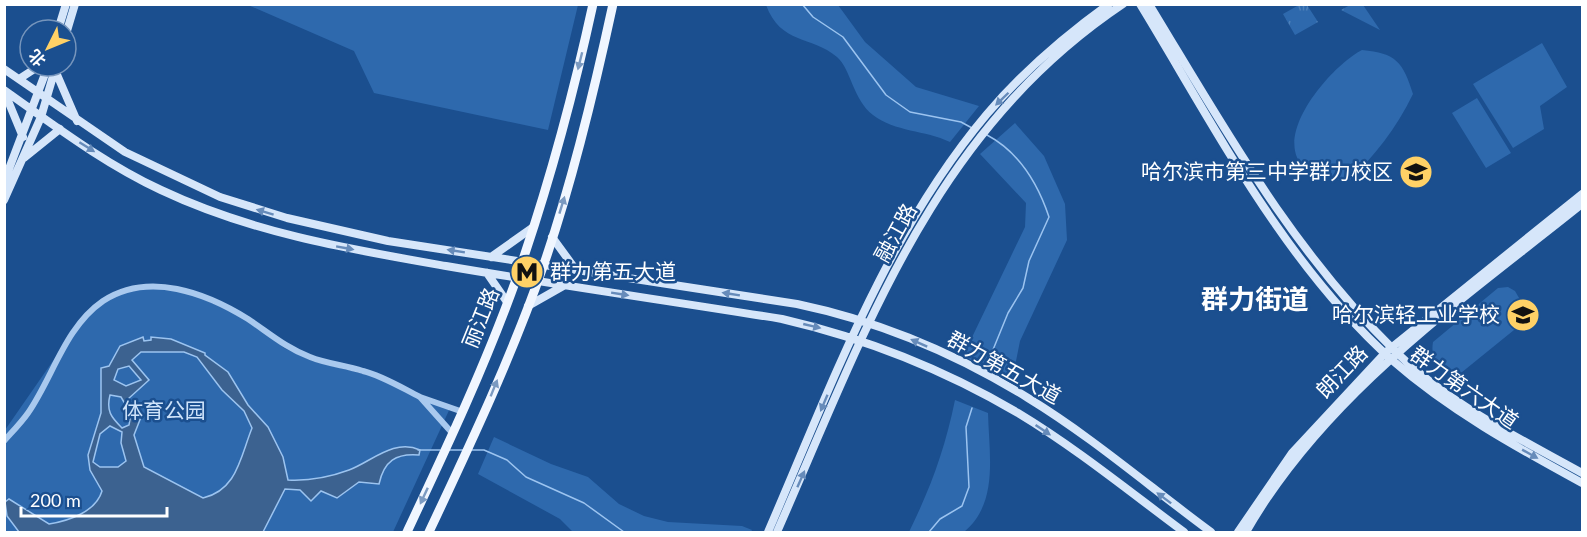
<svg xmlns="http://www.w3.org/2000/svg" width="1587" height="537" font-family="Lato,'Noto Sans SC',sans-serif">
  <defs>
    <pattern id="grass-tufts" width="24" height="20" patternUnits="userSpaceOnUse" patternTransform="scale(1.5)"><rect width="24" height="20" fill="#2e69ad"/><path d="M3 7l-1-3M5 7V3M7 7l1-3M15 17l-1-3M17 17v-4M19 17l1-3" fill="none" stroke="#4d80b9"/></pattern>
  </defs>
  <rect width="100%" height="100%" fill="#1b4f8f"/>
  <path fill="url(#grass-tufts)" d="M1299,5H1307L1318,22L1295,35L1283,14Z
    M1350,5H1363L1380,30L1341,10Z"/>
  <path fill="#2e69ad" d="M248,5H578L548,130L374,93L354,51Z
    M766,5H838L865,42L916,87L979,106L950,142C925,130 895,132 873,115C853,100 851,69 837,57C811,35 781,45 766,5Z
    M1542,43L1567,87L1540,106L1544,129L1513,148L1473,84Z
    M1362,50C1396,53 1403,62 1413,94C1396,129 1375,155 1347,183C1335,176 1319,179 1307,170C1267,139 1332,65 1362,50Z
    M1477,98L1511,153L1486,168L1452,113Z
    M1015,123L1044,156L1065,204L1067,240L1020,341L1012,381L963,356L1025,227L1026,203L980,154Z
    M139,285H169L252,320L284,348L312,361L368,375L451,406L393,532H5V430L82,319L101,299Z
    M1508,287L1515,291L1530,317L1456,377C1439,371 1430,360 1433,342L1498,288Z
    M955,400L988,413C989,454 999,503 964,532H909C931,487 945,449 955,400Z
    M494,437L551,464L588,477L619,504L644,516L668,522L742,526L752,530L751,532H573L560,519L478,474Z"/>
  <path fill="#3c6290" stroke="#9cc4f0" stroke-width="1.5" fill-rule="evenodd" d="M143,337L144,341L151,340V337L171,339L205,353V355L228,372L248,405L268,427L283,457L288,480C308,481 330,477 349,470C371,462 394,438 420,450L419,455C396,453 384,461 379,484L359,482L337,498L321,491L311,501L300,490L285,489L263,532H19L7,516L5,502L9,499L49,524C68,521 96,512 102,491L90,470L88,455L101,413V368L109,366L120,346ZM141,352H184L197,357L222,390L244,411L252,428C240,458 237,490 203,498L144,467L134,435L141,417L128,399L149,380L132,360ZM129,366L141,380L126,386L114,380L118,369ZM110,395L121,397L131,414L129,425L122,428C111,417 106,411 110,395ZM110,426L122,432L121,443L126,461L118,467H100L93,462L100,434Z"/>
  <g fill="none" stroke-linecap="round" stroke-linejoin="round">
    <path stroke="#9cc4f0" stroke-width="1.5" d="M802,4L813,17L843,37L886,95L910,112L961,122L972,128
      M987,135C1019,152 1038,184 1049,217L1029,261L1023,288L1008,313L988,362
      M418,450H440
      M448,450H464
      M472,450H484L507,460L526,477L584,503L624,532
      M929,532L940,519L962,506L969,487L966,427L972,408"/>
    <path stroke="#a9c9ee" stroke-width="6" d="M453,434L420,397L463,412
      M4,441C12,432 21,423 28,413C53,377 65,327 103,301C149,271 206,293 248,319C269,333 286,348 310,357C327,364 345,365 363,371C383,376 402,388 420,397"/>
    <path stroke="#d6e6fa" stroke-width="8" d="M1140,4C1215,127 1284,263 1392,360C1449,410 1516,447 1582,483
      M1149,4C1225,129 1291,249 1396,352C1449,404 1519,438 1582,473
      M58,30L66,4
      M66,34L75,4
      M4,69L125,152L220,197L287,218L388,241L797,304C878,321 957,354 1028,398C1092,437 1151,488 1211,532
      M55,70L77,121
      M19,79L39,66
      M4,90C55,126 105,164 161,190C252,233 348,249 446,266C557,285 670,301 782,319C864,338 945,370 1018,413C1076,448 1130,492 1184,532
      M4,91L23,137
      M24,158L60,129
      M4,182L48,66
      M4,200L41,117L56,66
      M552,237L576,270
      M491,257L532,228
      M487,273L507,302
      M528,306L565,285
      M768,532C830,389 885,235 987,114C1021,74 1066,35 1109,4
      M777,532C865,332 932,132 1123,4
      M1238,532L1292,453L1386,352L1582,194
      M1246,532C1325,394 1461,301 1582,204"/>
    <path stroke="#f0f6ff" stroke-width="9" d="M407,532C446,449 486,364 517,277C548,188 573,96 593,4
      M429,532C470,445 512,356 544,264C573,180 594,92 613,4"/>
  </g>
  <defs><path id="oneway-solid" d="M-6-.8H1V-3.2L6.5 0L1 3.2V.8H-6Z" transform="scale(1.5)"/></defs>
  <g fill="#7b9ac1">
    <use href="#oneway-solid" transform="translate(580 61) rotate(104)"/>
    <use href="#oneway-solid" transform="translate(562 205) rotate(-73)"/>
    <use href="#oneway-solid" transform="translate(494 388) rotate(-68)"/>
    <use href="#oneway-solid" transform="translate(424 496) rotate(115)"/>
  </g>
  <g fill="#668bba">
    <use href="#oneway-solid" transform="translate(1002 99) rotate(136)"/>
    <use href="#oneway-solid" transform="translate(87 147) rotate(32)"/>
    <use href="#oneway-solid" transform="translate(265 212) rotate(-163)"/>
    <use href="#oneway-solid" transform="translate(345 248) rotate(10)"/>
    <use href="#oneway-solid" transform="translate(456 251) rotate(-171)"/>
    <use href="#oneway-solid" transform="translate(620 294) rotate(9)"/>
    <use href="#oneway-solid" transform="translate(731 294) rotate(-171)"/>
    <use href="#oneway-solid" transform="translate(812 326) rotate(13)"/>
    <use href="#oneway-solid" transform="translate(919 343) rotate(-156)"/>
    <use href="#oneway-solid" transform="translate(824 403) rotate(113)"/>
    <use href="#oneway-solid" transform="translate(1043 430) rotate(34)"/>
    <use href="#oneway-solid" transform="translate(1530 454) rotate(29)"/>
    <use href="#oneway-solid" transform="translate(801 479) rotate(-66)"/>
    <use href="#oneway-solid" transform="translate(1164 498) rotate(-143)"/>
  </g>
  <defs>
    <symbol id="school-disc" viewBox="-11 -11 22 22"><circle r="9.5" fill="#ffd166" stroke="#1b4f8f"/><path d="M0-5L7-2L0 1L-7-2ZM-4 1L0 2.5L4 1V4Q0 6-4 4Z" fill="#111"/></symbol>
    <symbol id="metro-disc" viewBox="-11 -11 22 22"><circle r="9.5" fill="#ffd166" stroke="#1b4f8f"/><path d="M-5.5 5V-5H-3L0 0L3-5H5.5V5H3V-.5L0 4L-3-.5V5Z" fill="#111"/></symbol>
  </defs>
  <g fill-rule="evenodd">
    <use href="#school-disc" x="1397" y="153" width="38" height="38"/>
    <use href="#metro-disc" x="508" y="253" width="38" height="38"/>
    <use href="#school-disc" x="1504" y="296" width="38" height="38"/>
  </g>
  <g text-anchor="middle" stroke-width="5" stroke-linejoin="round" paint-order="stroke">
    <g font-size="21" fill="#fff" stroke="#1b4f8f" text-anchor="end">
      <text x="1393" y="179">哈尔滨市第三中学群力校区</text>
      <text x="550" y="279" text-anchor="start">群力第五大道</text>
      <text x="1500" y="322">哈尔滨轻工业学校</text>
    </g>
    <g font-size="21" fill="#fff" stroke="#1b4f8f">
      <text transform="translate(896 233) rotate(-61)" y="7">融江路</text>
      <text transform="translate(481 318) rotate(-68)" y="7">丽江路</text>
      <text transform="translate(1004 368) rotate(29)" y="7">群力第五大道</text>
      <text transform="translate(1342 372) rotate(-46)" y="7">朗江路</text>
      <text transform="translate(1464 388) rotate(35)" y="7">群力第六大道</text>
    </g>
    <g font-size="21" fill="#cfe3fa" stroke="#1b4f8f">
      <text x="164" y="418">体育公园</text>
    </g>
    <g font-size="27" font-weight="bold" fill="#fff" stroke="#1b4f8f">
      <text x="1255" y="309">群力街道</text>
    </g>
  </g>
  <rect width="1587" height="537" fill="none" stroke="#ffffff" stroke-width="12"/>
  <g transform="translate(48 48) rotate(227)"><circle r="28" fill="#1b4f8f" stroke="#7695bc" stroke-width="1.5"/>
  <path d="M0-4.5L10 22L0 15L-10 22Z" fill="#ffd166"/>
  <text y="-9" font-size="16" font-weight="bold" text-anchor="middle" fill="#ffffff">北</text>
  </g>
  <path d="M21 507v9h146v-9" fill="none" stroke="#ffffff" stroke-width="3"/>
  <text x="30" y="507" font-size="18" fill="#ffffff" stroke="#1b4f8f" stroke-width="4.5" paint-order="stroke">200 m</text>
</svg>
